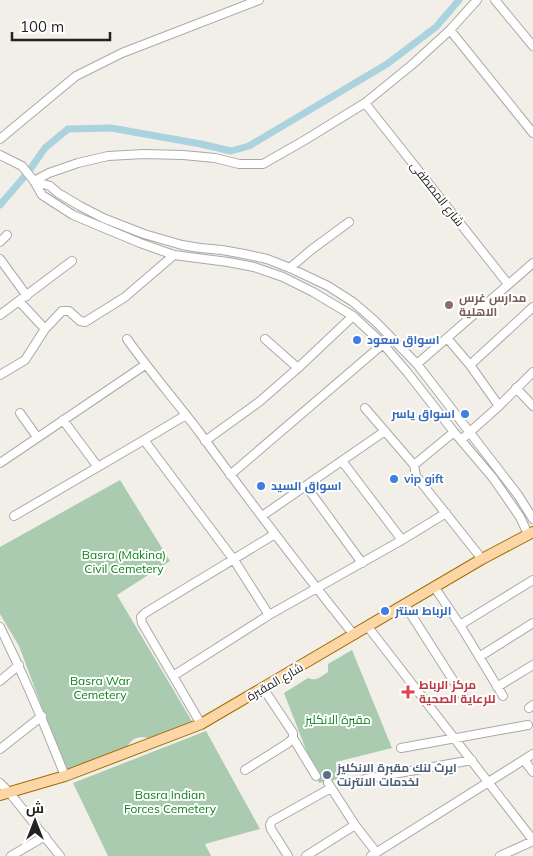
<svg xmlns="http://www.w3.org/2000/svg" width="533" height="856" font-family="Mulish,Cairo,sans-serif">
  <rect width="100%" height="100%" fill="#f2efe9"/>
  <path fill="#aacbaf" d="M120,480L170,561L117,595L193,723L152,739C139,735 131,737 126,750L66,771L19,646L0,614V547Z
    M352,650L392,748L336,762L339,779L319,783L284,693L308,678C317,682 321,676 328,672V664Z
    M206,731L260,829L205,844L211,856H108L73,783Z"/>
  <g fill="none" stroke-linecap="round" stroke-linejoin="round">
    <path stroke="#aad3df" stroke-width="7" d="M31,168L45,148L68,129L111,128L201,144L231,151L249,146L387,64L436,27L459,0
      M0,205L24,177"/>
    <defs>
      <path id="minor" d="M495,0L533,46
        M450,30L533,133
        M365,103L508,284
        M0,139L76,76L122,53L259,0
        M0,155L22,166L34,181L42,195L73,215L140,243L174,255L228,262L254,267L283,277L313,292L353,316L383,344L407,372L454,432L493,478L520,517L528,534
        M34,181L50,186L58,193L80,206L103,218L144,234L182,245L200,248L222,250L244,254L267,259L290,268L328,286L353,302L375,321L417,364L518,495L533,519
        M34,181L49,173L78,163L108,156L144,154L183,155L215,158L239,164H263L305,140L365,103L414,63L450,30L477,0
        M0,242L7,235
        M0,259L27,296
        M290,268L311,250L349,222
        M19,301L45,329
        M0,315L72,261
        M447,338L470,365L499,406
        M127,339C149,370 174,399 197,429C248,499 300,568 354,635
        M265,339L298,368
        M417,364L533,263
        M470,365L533,307
        M0,375L25,360L45,329L62,311H69L80,321L85,322L125,297L174,255
        M516,388L533,406
        M365,408L414,465L416,476L482,559
        M20,413L37,437
        M63,420L98,467
        M144,440L234,560L269,615
        M461,440L499,406L533,372
        M205,441L259,402L298,368L353,316
        M342,461L402,540
        M0,463L145,365
        M414,465L454,432
        M230,475L383,344
        M306,486L362,563
        M14,516L144,440L186,415
        M262,516L385,431
        M435,588L460,625L503,696
        M405,605L465,699
        M460,625L533,580
        M0,627C24,676 45,725 65,776
        M368,627L533,840
        M479,657L533,623
        M173,676L269,615L402,540L446,513
        M0,681L19,665
        M497,687L533,665
        M263,688L293,733V738L316,776
        M529,708L533,705
        M201,724L142,623L141,617L145,613L275,534
        M401,748L528,725
        M0,749L42,716
        M524,760L533,772
        M245,770L288,743L293,738
        M365,779L472,760
        M0,783L9,792L60,856
        M328,783L355,825L376,852
        M11,856L45,836
        M288,856L271,829L270,825L272,821L331,788
        M306,856L355,825
        M371,856L533,754
        M500,856L533,841"/>
      <path id="major" d="M0,795L65,776L201,724L482,559L533,532"/>
    </defs>
    <use href="#minor" stroke="#a9a9a9" stroke-width="10"/>
    <use href="#major" stroke="#a06b00" stroke-width="12"/>
    <use href="#minor" stroke="#fff" stroke-width="8"/>
    <use href="#major" stroke="#fcd6a4" stroke-width="10"/>
  </g>
  <circle fill="#8d6e63" stroke="#fff" stroke-width="2" cx="449" cy="305" r="5"/>
  <g fill="#3f7fe0" stroke="#fff" stroke-width="2">
    <circle cx="357" cy="340" r="5"/>
    <circle cx="465" cy="414" r="5"/>
    <circle cx="394" cy="479" r="5"/>
    <circle cx="261" cy="486" r="5"/>
    <circle cx="385" cy="611" r="5"/>
  </g>
  <path fill="#e0444e" stroke="#fff" stroke-width="2" d="M405.5 684.5h5v5h5v5h-5v5h-5v-5h-5v-5h5z"/>
  <circle fill="#5c6f8a" stroke="#fff" stroke-width="2" cx="327" cy="775" r="5"/>
  <g text-anchor="middle" stroke-width="4" stroke-linejoin="round" paint-order="stroke">
    <g font-size="12" fill="#222" stroke="#fff">
      <text transform="translate(437 194) rotate(52)" y="4">شارع المصطفى</text>
      <text transform="translate(275 682) rotate(-30)" y="4">شارع المقبرة</text>
    </g>
    <g font-size="12" font-weight="bold" fill="#785e54" stroke="#fff" text-anchor="start">
      <text x="459" y="302">مدارس غرس<tspan x="459" dy="14">الاهلية</tspan></text>
    </g>
    <g font-size="12" font-weight="bold" fill="#366cbe" stroke="#fff" text-anchor="start">
      <text x="367" y="344">اسواق سعود</text>
      <text x="455" y="418" text-anchor="end">اسواق ياسر</text>
      <text x="404" y="483">vip gift</text>
      <text x="271" y="490">اسواق السيد</text>
      <text x="395" y="615">الرباط سنتر</text>
    </g>
    <g font-size="12" fill="#0c8416" stroke="#fff">
      <text x="124" y="559">Basra (Makina)<tspan x="124" dy="14">Civil Cemetery</tspan></text>
      <text x="100" y="685">Basra War<tspan x="100" dy="14">Cemetery</tspan></text>
      <text x="338" y="724">مقبرة الانكليز</text>
      <text x="170" y="799">Basra Indian<tspan x="170" dy="14">Forces Cemetery</tspan></text>
    </g>
    <g font-size="12" font-weight="bold" fill="#be3a42" stroke="#fff" text-anchor="start">
      <text x="419" y="689">مركز الرباط<tspan x="419" dy="14">للرعاية الصحية</tspan></text>
    </g>
    <g font-size="12" font-weight="bold" fill="#4e5e75" stroke="#fff" text-anchor="start">
      <text x="337" y="772">ايرث لنك مقبرة الانكليز<tspan x="337" dy="14">لخدمات الانترنت</tspan></text>
    </g>
  </g>
  <g transform="translate(35 821)" stroke="#ffffff" stroke-width="4" paint-order="stroke">
  <path d="M0-4L9 19L0 12L-9 19Z" fill="#222222"/>
  <text y="-8" font-size="14" font-weight="bold" text-anchor="middle" fill="#222222">ش</text>
  </g>
  <path d="M12 32v8h98v-8" fill="none" stroke="#222222" stroke-width="2.5"/>
  <text x="20" y="32" font-size="15" fill="#222222" stroke="#ffffff" stroke-width="4" paint-order="stroke">100 m</text>
</svg>
